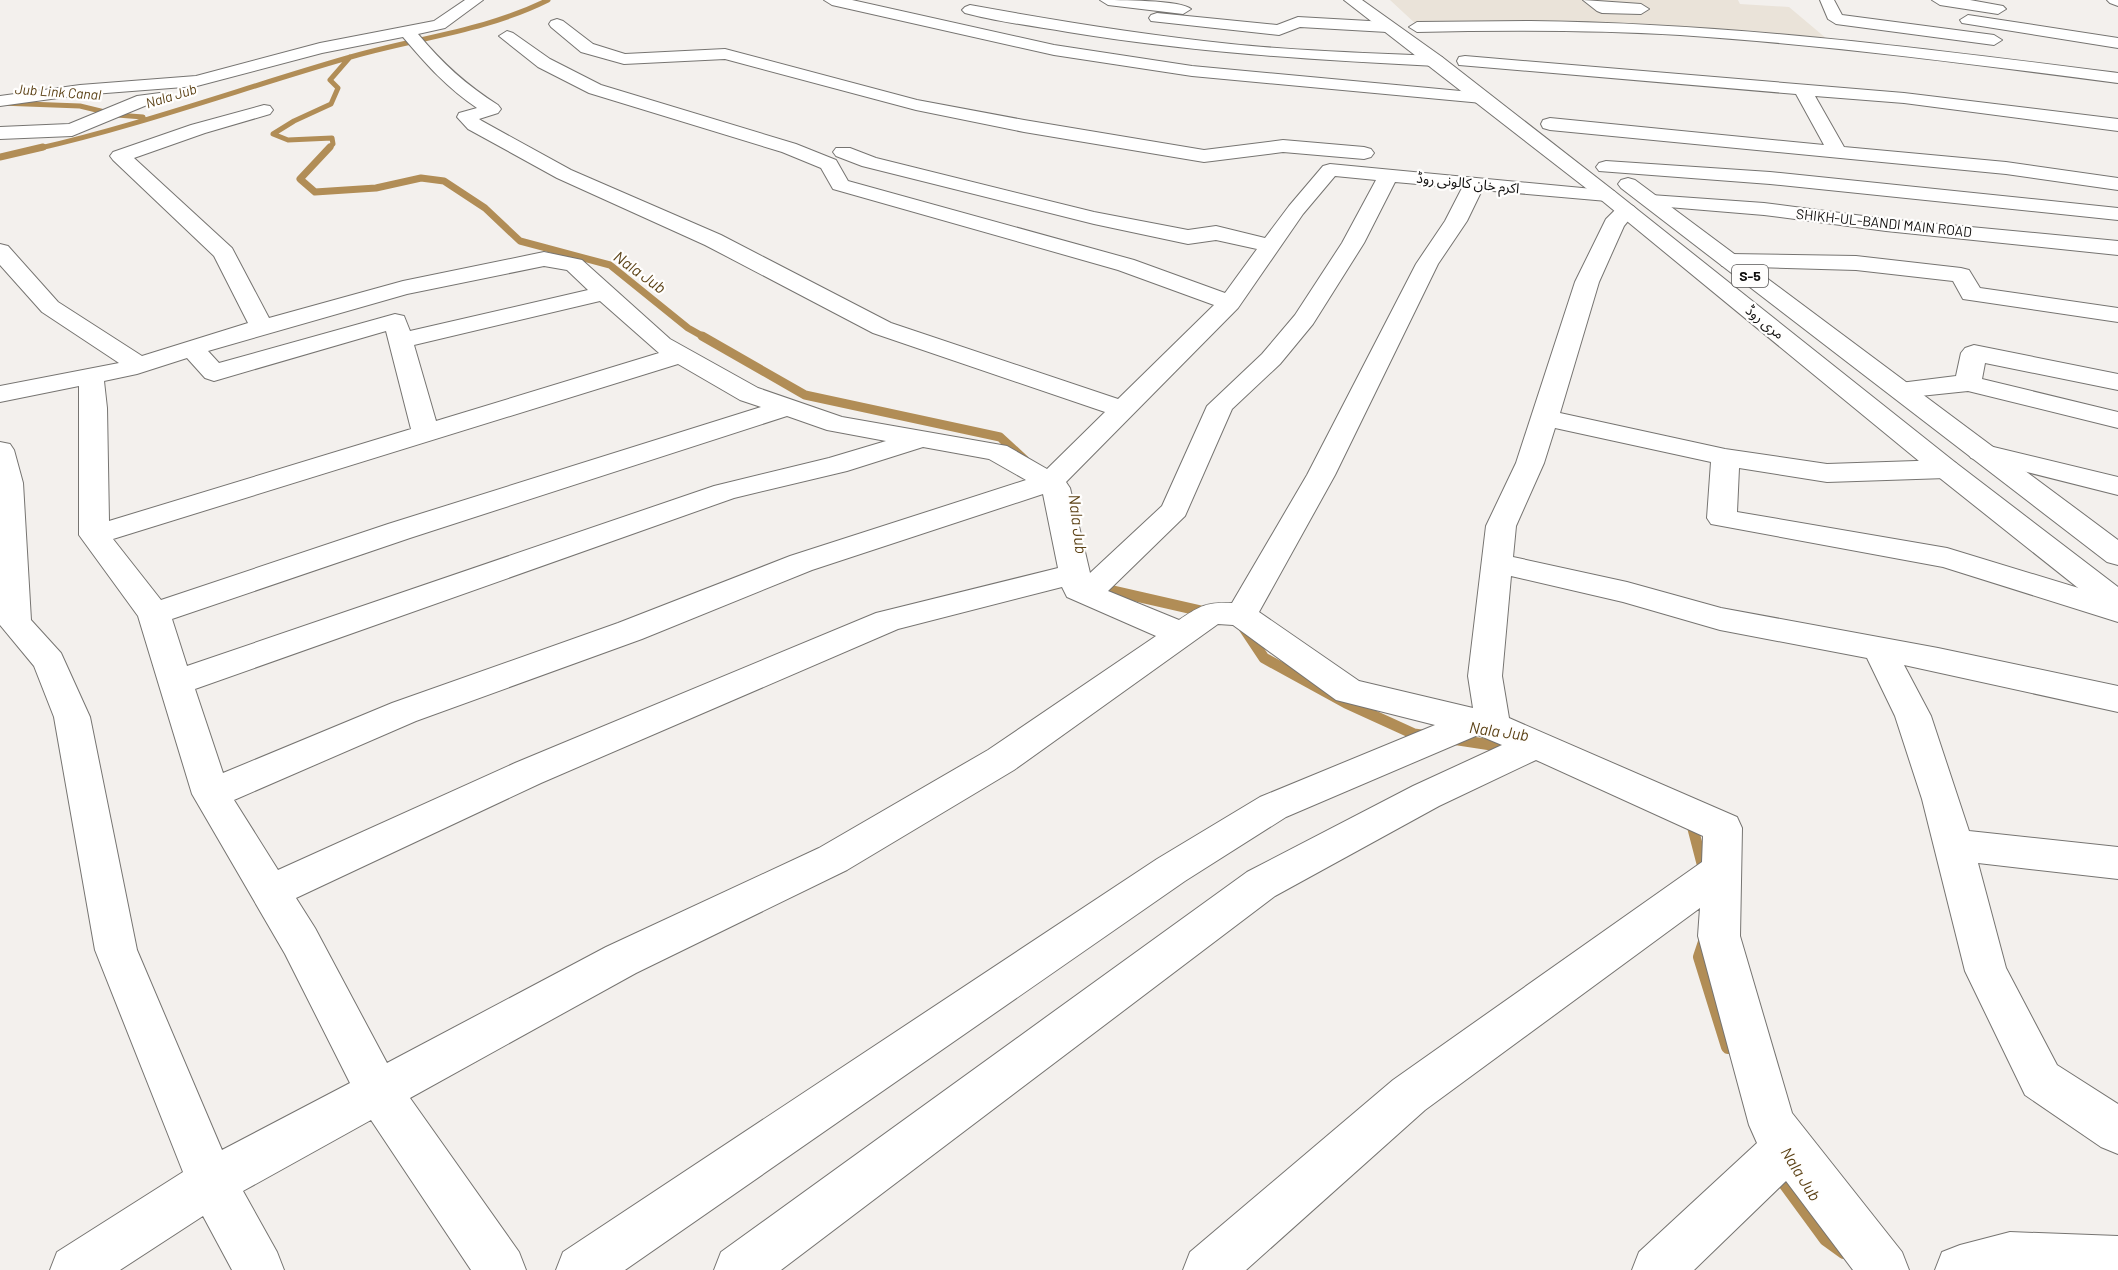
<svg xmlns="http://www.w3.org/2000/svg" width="2118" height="1270" font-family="Barlow,'Noto Sans Arabic',sans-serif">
  <rect width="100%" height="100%" fill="#f3f0ed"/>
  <path fill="#eae3d9" d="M1390,0H1738L1740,4L1789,7L1827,39L1551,27L1418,26Z"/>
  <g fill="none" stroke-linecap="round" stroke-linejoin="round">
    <path stroke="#b18d56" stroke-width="5" d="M0,103L80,106L117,115L143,117
      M36,149C141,125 243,88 347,58C414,38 484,32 548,0
      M328,149L333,144L332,138L288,140L273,134L294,121L331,104L338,88L330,80L350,57"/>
    <path stroke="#b18d56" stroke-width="7" d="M330,147L300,179L315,192L376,188L421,178L444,181L485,208L520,241L610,265L688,328L704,337
      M0,157L43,147"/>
    <path stroke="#b18d56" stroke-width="9" d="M702,336L805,395L1000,437L1025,460"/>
    <path stroke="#b18d56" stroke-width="11" d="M1096,587L1210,613
      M1244,628L1264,658L1346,703L1414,734L1428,736
      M1452,739L1511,748
      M1688,820L1691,821L1705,875"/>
    <path stroke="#b18d56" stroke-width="14" d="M1706,939L1700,957L1728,1047
      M1776,1171L1826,1239L1844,1252"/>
    <defs>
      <path id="minor" d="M465,0H483L445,28L418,34C442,63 466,85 498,105L501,109L498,113L479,119L482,121L571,170L721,235L891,323L1118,399L1214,305L1118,270L833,189L821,168L782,152L589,93L538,67L499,36L507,31L513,33L550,59L601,85L796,144L836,160L848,181L1134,260L1225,293L1257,249L1216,240L1188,244L1094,224L862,166L836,156L833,152L836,148H850L876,158L1094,212L1188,230L1216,226L1265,238L1289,206L1323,166L1330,164L1614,191L1617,195L1614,199L1607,201L1482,190L1467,221L1438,264L1335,475L1259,612L1359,681L1473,708L1468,676L1486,526L1516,463L1575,282L1606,219L1619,206L1626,204L1633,206L1637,210L1624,226L1599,282L1560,413L1725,449L1827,464L1946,460L1956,463L1960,469L1956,475L1946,478L1827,482L1739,468L1737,512L1947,548L2118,600V622L1943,567L1711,524L1707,518L1711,462L1555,428L1544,463L1516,526L1513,557L1627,582L1721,608L1938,648L2118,686V712L1904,665L1931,716L1969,831L2118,847V879L1978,863L2006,968L2057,1065L2118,1104V1154L2101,1147L2025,1095L1965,971L1922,799L1895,716L1867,658L1720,630L1623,602L1511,576L1502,676L1509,718L1737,817L1742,828L1740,936L1792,1113L1902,1252L1909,1270H1853L1786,1181L1694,1270H1632L1639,1252L1757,1143L1749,1125L1698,936L1700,908L1425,1110L1246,1270H1183L1190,1252L1393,1080L1702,862L1703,836L1536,760L1439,806L1275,896L781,1270H714L721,1252L1247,872L1413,786L1502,745L1478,735L1286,817L1185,881L625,1270H556L563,1252L1157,859L1260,797L1435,725L1336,700L1233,625L1218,624L1014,770L847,870L636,973L410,1098L519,1252L526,1270H471L371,1120L243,1191L277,1252L284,1270H232L203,1216L120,1270H50L57,1252L183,1172L95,950L54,717L34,666L0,625V442L10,444L14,450L23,483L31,620L61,653L90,717L137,950L222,1150L350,1083L285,954L192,794L138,616L79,535V386L0,402V386L119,363L42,312L0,265V244L8,246L58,302L142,356L248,323L214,256L113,160L110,156L113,152L191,125L264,105L270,106L273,110L270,114L205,133L134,158L232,248L269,318L403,281L544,252L582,260L670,339L758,388L842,417L1007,446L1047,469L1105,412L873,333L705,245L557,178L468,129L457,117L459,113L477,108C447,88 426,64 403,37L322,53L197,86L80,95L0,106V96L80,85L196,76L320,43L434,21ZM1335,176L1376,180L1342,243L1295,315L1262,354L1207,406L1162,506L1090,573L1070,488L1066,482L1238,308L1303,214ZM1395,182L1462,188L1445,221L1416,264L1307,475L1232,603C1206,602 1200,606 1179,620L1108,591L1185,516L1232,409L1280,364L1313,324L1364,243ZM544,266L567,270L588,290L410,331L404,316L395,314L219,363L208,351L407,294ZM600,301L659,353L436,421L414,345ZM386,331L411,429L109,521L107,408L104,381L137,374L187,358L205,378L214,381ZM678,364L740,400L761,407L388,524L161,600L113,539ZM787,416L827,430L886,441L829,458L714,486L187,666L172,619L410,538ZM923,447L989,459L1026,480L790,556L618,623L392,703L223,773L195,689L734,498L847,471ZM1043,494L1058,568L876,613L515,763L278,870L234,800L416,721L642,639L812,570ZM1062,587L1067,597L1156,636L988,750L819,848L606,947L387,1063L315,928L296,898L541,783L898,629Z
        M824,0H852L1054,45L1192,66L1482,93L1488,94L1491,98L1488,102L1482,103L1192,76L1054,55L832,5Z
        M1100,0C1118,0 1181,0 1191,9L1183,14L1108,5Z
        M1583,0L1641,4L1649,9L1641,14L1602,13L1597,11Z
        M1820,0H1834L1842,15L1994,35L2002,40L1994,45L1836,24L1828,19Z
        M1932,0H1970L2003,6L2006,9L1998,14L1940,5Z
        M2107,0H2118V6L2110,3Z
        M970,5C1057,21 1144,35 1231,44C1299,51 1368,53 1436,56L1442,57L1444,61L1442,65L1436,66C1312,60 1190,52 1068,32C1034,26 998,22 965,13L962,10L965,7Z
        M1157,13L1277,25L1298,17L1387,22L1395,27L1387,32L1300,27L1279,35L1151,21L1149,18L1151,15Z
        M1968,15L2118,38V48L1962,23L1960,20Z
        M557,19L563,21L593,44L625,54L725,49L917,100L1024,120L1204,150L1283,140L1364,147L1371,149L1374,153L1371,157L1364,159L1283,152L1204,162L1024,132L916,110L725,59L624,64L581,52L551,27L549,24L551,21Z
        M1530,21C1727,23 1922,48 2118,73V83C1972,64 1827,45 1680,35C1593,30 1505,30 1417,32L1409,27L1417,22Z
        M1465,56L1904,93L2118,119V131L1904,103L1815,96L1844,147L2006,162L2118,178V190L2006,174L1550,130L1543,128L1541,124L1543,120L1550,118L1824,145L1796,94L1459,65L1457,61L1459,57Z
        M160,93L166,94L169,98L166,102L147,105L72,136L0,139V127L69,124L137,96Z
        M1606,161L1770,172L2118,208V220L1770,184L1599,171L1596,167L1599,163Z
        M1651,195L1764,203L1886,219L2118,241V255L1886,231L1764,215L1644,205L1641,201L1644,197Z
        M1730,254L1856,256L1961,268L1969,270L1980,288L2118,308V322L1963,299L1953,281L1856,270L1722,266L1719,261L1722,256Z
        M1974,345L2118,374V390L1985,363L1982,379L2118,412V428L1968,391L1901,398L1892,396L1888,390L1892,384L1956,376L1961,353L1965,348Z
        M1981,444L2118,477V495L1971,458L1967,452L1971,446Z
        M2010,1232L2118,1236V1270H1935L1942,1252L1960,1245Z"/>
      <path id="primary" d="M1344,0H1362L1442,57L1614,191L1956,463L2118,587V614L2107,611L1936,475L1600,199Z
        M1628,178L1635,180L2118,540V565L2107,562L1621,188L1618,184L1621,180Z"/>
    </defs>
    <use href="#minor" stroke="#767471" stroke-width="2"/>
    <use href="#primary" stroke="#767471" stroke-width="2"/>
    <use href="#minor" fill="#fff" fill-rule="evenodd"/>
    <use href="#primary" fill="#fff" fill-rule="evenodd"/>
  </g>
  <g text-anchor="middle" stroke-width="4.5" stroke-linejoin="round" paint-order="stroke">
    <g font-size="14" font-style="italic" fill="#5c4216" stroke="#fffefd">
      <text transform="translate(58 92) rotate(4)" y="5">Jub Link Canal</text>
      <text transform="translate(171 96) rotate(-17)" y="5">Nala Jub</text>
    </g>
    <g font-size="14" fill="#0f0e0d" stroke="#fffefd">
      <text transform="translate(1468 183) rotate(6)" y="5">اکرم خان کالونی روڈ</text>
      <text transform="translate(1884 223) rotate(6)" y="5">SHIKH-UL-BANDI MAIN ROAD</text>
      <text transform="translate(1765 322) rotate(39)" y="5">مری روڈ</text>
    </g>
    <rect fill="#fffefd" stroke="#575655" stroke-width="1.5" x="1732" y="265" width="36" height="22" rx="4.5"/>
    <g font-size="14" font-weight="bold" fill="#0f0e0d">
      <text x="1750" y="281">S-5</text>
    </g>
    <g font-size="16" font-style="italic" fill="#5c4216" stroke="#fffefd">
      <text transform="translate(640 272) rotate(36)" y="6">Nala Jub</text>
      <text transform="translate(1078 524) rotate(83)" y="6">Nala Jub</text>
      <text transform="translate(1499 731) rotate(8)" y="6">Nala Jub</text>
      <text transform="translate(1801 1174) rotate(58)" y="6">Nala Jub</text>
    </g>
  </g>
</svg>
